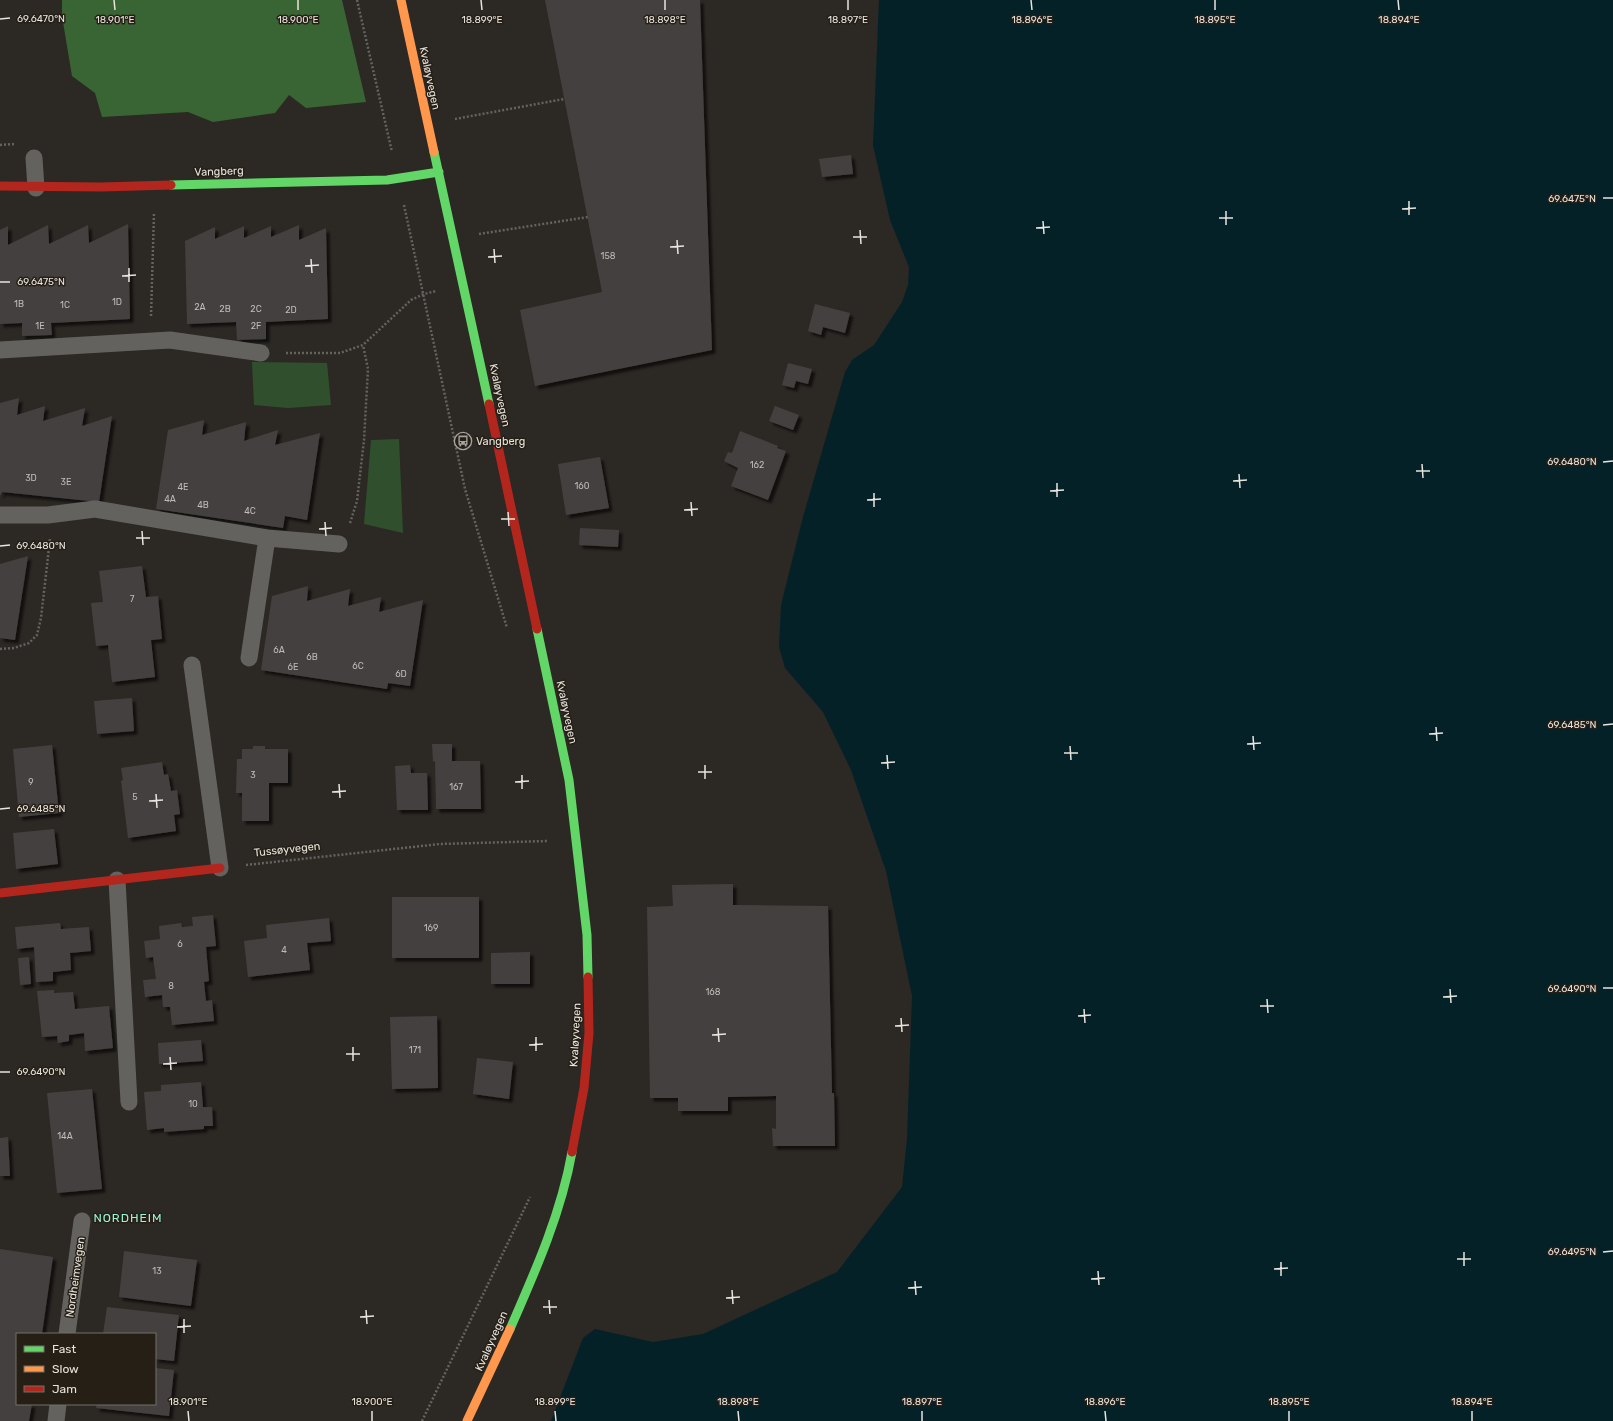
<svg xmlns="http://www.w3.org/2000/svg" width="1613" height="1421" font-family="Rubik,sans-serif">
  <defs>
    <filter id="shadow"><feDropShadow dx="3.5" dy="3.5" stdDeviation="1" flood-color="#0009"/></filter>
  </defs>
  <rect width="100%" height="100%" fill="#2c2824"/>
  <path fill="#30502d" d="M252,362L327,363L331,405L288,408L254,405Z
    M399,439L403,533L364,524L371,440Z"/>
  <path fill="#396535" d="M62,0H342L366,102L306,108L289,95L275,113L213,122L188,112L102,117L95,93L72,76L62,16Z"/>
  <path fill="#042128" d="M879,0H1613V1421H551L583,1338L595,1329L653,1342L703,1334L837,1272L902,1187L907,1139L912,996L886,871L851,770L823,712L785,668L779,647L781,605L803,517L845,372L852,360L874,345L902,302L908,285L909,267L890,220L873,145Z"/>
  <path fill="#444040" filter="url(#shadow)" d="M545,0H700L712,350L535,386L520,310L602,292Z
    M851,155L853,174L822,177L819,159Z
    M128,224L130,319L51,323L52,335L22,336V323L0,324V230L8,226V245L48,225L49,244L88,225L89,243Z
    M299,225V240L326,228L328,319L266,322V339L237,340L236,322L187,324L185,241L215,227V239L244,226V238L271,226V237Z
    M815,304L850,313L845,333L823,327L821,335L808,331Z
    M788,363L812,369L808,384L796,381L794,388L782,385Z
    M19,398L17,415L45,406L43,421L85,408L82,426L112,416L99,502L2,492L0,496V403Z
    M775,406L799,415L793,430L769,421Z
    M204,420L202,435L246,422L244,441L278,430L275,445L320,433L307,520L285,516L283,528L156,509L168,430Z
    M740,431L778,446L777,448L786,451L768,500L731,486L738,468L724,461L728,452L732,453Z
    M600,457L609,508L566,515L558,464Z
    M580,528L619,530L618,547L579,545Z
    M28,556L15,640L0,638V564Z
    M142,566L146,597L158,596L162,639L151,640L155,677L112,682L108,645L96,646L91,603L103,602L99,571Z
    M308,586L307,601L350,589L348,606L381,597L379,612L423,600L410,686L388,683L387,689L261,670L272,596Z
    M132,698L134,731L97,734L94,701Z
    M432,744H452V761H480L481,809H436L435,761L433,762Z
    M52,745L59,813L19,817L13,749Z
    M253,746H265V749H288V783H269V821H242V793H236L237,759H242V749H253Z
    M162,762L164,775L168,774L171,791L177,790L180,814L174,815L176,831L128,838L121,781L123,780L121,768Z
    M410,765L411,773H427L428,810H397L395,766Z
    M54,829L58,864L16,869L13,833Z
    M733,884V905L828,906L832,1093H834L835,1146H773L772,1128L776,1129V1096L728,1097V1111H678V1098H650L647,907L673,906L672,885Z
    M392,897H479V958H392Z
    M213,915L216,946L206,947L209,981L204,982L206,1001L212,1000L214,1021L172,1025L170,1007H163L162,995L145,997L143,980L156,979L153,957L146,958L144,941L160,939L159,926L181,923L182,927L193,926L192,917Z
    M329,918L331,941L307,943L310,970L248,977L244,941L267,938L266,925Z
    M60,923L61,929L89,927L91,951L70,953L71,970L53,972V981L36,982L34,947L17,949L15,927Z
    M530,952V984H491V953Z
    M29,957L31,984L20,985L18,958Z
    M54,990V993L73,992L75,1009L109,1006L113,1048L85,1051L84,1033L69,1035V1041L58,1043L57,1036L42,1037L37,991Z
    M437,1016L438,1088L392,1089L390,1017Z
    M201,1040L203,1061L159,1064L158,1043Z
    M477,1058L513,1062L509,1099L473,1094Z
    M201,1082L203,1107H212L213,1126H204V1129L164,1132V1128L147,1130L144,1092L161,1091V1085Z
    M92,1089L102,1189L57,1193L47,1093Z
    M8,1137L10,1176H0V1138Z
    M0,1249L53,1257L42,1334H17V1404H32L29,1421H0Z
    M124,1251L197,1260L191,1306L119,1297Z
    M107,1307L179,1315L174,1361L155,1359V1334H103Z
    M155,1368L174,1370L169,1416L96,1408L97,1404H155Z"/>
  <g fill="none" stroke-linecap="round" stroke-linejoin="round">
    <path stroke="#656360" stroke-width="2.5" stroke-dasharray="2 2" stroke-linecap="butt" d="M357,0L392,152
      M455,119L564,99
      M0,145L14,144
      M404,205L465,489L507,628
      M479,234L588,217
      M151,316L154,213
      M286,353H340L363,345L411,300L424,294L436,291
      M350,523L357,501L364,440L368,369L363,345
      M0,649L14,648L29,643L37,635L41,618L50,539
      M246,865L440,844L548,841
      M422,1421L530,1197"/>
    <path stroke="#64625f" stroke-width="17" d="M34,158L36,188
      M0,350L170,340L261,353
      M0,515H48L95,509L267,538L339,544
      M249,658L267,538
      M192,665L220,868
      M117,880L129,1102
      M67,1334L82,1221
      M56,1421L58,1404"/>
    <path stroke="#63d668" stroke-width="9" d="M434,152L489,404
      M171,185L387,180L439,172
      M537,629L569,780L587,935L588,977
      M510,1329C535,1272 561,1214 572,1152"/>
    <path stroke="#ff974d" stroke-width="9" d="M401,0L434,152
      M467,1421L510,1329"/>
    <path stroke="#b3261e" stroke-width="9" d="M0,186L101,187L171,185
      M489,404L537,629
      M0,893L220,868
      M572,1152L584,1088L589,1033L588,977"/>
  </g>
  <path fill="none" stroke="#e8e4de" stroke-width="1.5" d="M114,0L115,10M298,0V10M481,0L482,10M665,0V10M848,0V10M1031,0L1032,10M1215,0V10M1398,0L1399,10M0,19L10,18M1603,198H1613M1409,201V215M1402,209L1416,208M1226,211V225M1219,218H1233M1043,221L1044,234M1036,228L1050,227M860,230L861,244M853,237H867M677,240L678,254M670,247L684,246M494,249L495,263M488,257L502,256M311,259L312,273M305,266L319,265M129,268V282M122,276L136,275M0,282H10M1603,462L1613,461M1422,464L1423,478M1416,471H1430M1239,474L1240,488M1233,481L1247,480M1057,483V497M1050,491L1064,490M874,493V507M867,500L881,499M691,502L692,516M684,510L698,509M508,512L509,526M501,519H515M325,522L326,536M319,529L332,528M142,531L143,545M136,538H150M0,546L10,545M1603,725L1613,724M1436,727L1437,741M1429,734L1443,733M1253,736L1254,750M1247,744L1261,743M1070,746L1071,760M1064,753H1078M887,755L888,769M881,763L895,762M705,765V779M698,772H712M522,775V789M515,782L529,781M339,784L340,798M332,792L346,791M156,794L157,808M149,801L163,800M0,809L10,808M1603,988H1613M1450,989L1451,1003M1443,997L1457,996M1267,999L1268,1013M1260,1006H1274M1084,1009L1085,1023M1078,1016L1091,1015M901,1018L902,1032M895,1026L909,1025M718,1028L719,1042M712,1035L726,1034M536,1037V1051M529,1045L543,1044M353,1047V1061M346,1054H360M170,1057L171,1070M163,1064L177,1063M0,1072H10M1464,1252V1266M1603,1252L1613,1251M1457,1259H1471M1281,1262V1276M1274,1269L1288,1268M1098,1271L1099,1285M1091,1279L1105,1278M915,1281L916,1295M908,1288L922,1287M732,1290L733,1304M726,1298L740,1297M549,1300L550,1314M543,1307H557M366,1310L367,1324M360,1317L374,1316M184,1319V1333M177,1327L191,1326M188,1411L189,1421M372,1411V1421M555,1411L556,1421M738,1411L739,1421M922,1411V1421M1105,1411L1106,1421M1289,1411V1421M1472,1411V1421"/>
  <defs>
    <symbol id="bus-ring" viewBox="-11 -11 22 22"><circle r="9.5" fill="#251f16" stroke="#a6a29d" stroke-width="1.5"/><path d="M-5-6H5V4H4V6H2V4H-2V6H-4V4H-5ZM-3.5-4V0h7V-4ZM-3.5 1.2v1.5H-2V1.2ZM2 1.2v1.5H3.5V1.2Z" fill="#a6a29d"/></symbol>
  </defs>
  <g fill-rule="evenodd">
    <use href="#bus-ring" x="453" y="431" width="20" height="20"/>
  </g>
  <g text-anchor="middle" stroke-width="3" stroke-linejoin="round" paint-order="stroke">
    <g font-size="9" fill="#bfbbb6">
      <text x="608" y="259">158</text>
      <text x="117" y="305">1D</text>
      <text x="19" y="307">1B</text>
      <text x="65" y="308">1C</text>
      <text x="200" y="310">2A</text>
      <text x="225" y="312">2B</text>
      <text x="256" y="312">2C</text>
      <text x="291" y="313">2D</text>
      <text x="40" y="329">1E</text>
      <text x="256" y="329">2F</text>
      <text x="757" y="468">162</text>
      <text x="31" y="481">3D</text>
      <text x="66" y="485">3E</text>
      <text x="582" y="489">160</text>
      <text x="183" y="490">4E</text>
      <text x="170" y="502">4A</text>
      <text x="203" y="508">4B</text>
      <text x="250" y="514">4C</text>
      <text x="132" y="602">7</text>
      <text x="279" y="653">6A</text>
      <text x="312" y="660">6B</text>
      <text x="358" y="669">6C</text>
      <text x="293" y="670">6E</text>
      <text x="401" y="677">6D</text>
      <text x="253" y="778">3</text>
      <text x="31" y="785">9</text>
      <text x="456" y="790">167</text>
      <text x="135" y="800">5</text>
      <text x="431" y="931">169</text>
      <text x="180" y="947">6</text>
      <text x="284" y="953">4</text>
      <text x="171" y="989">8</text>
      <text x="713" y="995">168</text>
      <text x="415" y="1053">171</text>
      <text x="193" y="1107">10</text>
      <text x="65" y="1139">14A</text>
      <text x="157" y="1274">13</text>
    </g>
    <g font-size="11" fill="#e8e4de" stroke="#251f16">
      <text transform="translate(430 78) rotate(78)" y="4">Kvaløyvegen</text>
      <text transform="translate(219 171) rotate(-2)" y="4">Vangberg</text>
      <text transform="translate(500 395) rotate(78)" y="4">Kvaløyvegen</text>
      <text transform="translate(567 712) rotate(78)" y="4">Kvaløyvegen</text>
      <text transform="translate(287 849) rotate(-6)" y="4">Tussøyvegen</text>
      <text transform="translate(575 1035) rotate(-87)" y="4">Kvaløyvegen</text>
      <text transform="translate(75 1277) rotate(-82)" y="4">Nordheimvegen</text>
      <text transform="translate(491 1341) rotate(-66)" y="4">Kvaløyvegen</text>
    </g>
    <g font-size="11" fill="#e8e4de" stroke="#251f16" text-anchor="start">
      <text x="476" y="445">Vangberg</text>
    </g>
    <g font-size="12" letter-spacing="1" fill="#99f6d6" stroke="#251f16">
      <text x="128" y="1222">NORDHEIM</text>
    </g>
  </g>
  <g font-size="10" text-anchor="middle" fill="#e8e4de" stroke="#251f16" stroke-width="3" stroke-linejoin="round" paint-order="stroke">
    <text x="41" y="22">69.6470°N</text>
    <text x="115" y="23">18.901°E</text>
    <text x="298" y="23">18.900°E</text>
    <text x="482" y="23">18.899°E</text>
    <text x="665" y="23">18.898°E</text>
    <text x="848" y="23">18.897°E</text>
    <text x="1032" y="23">18.896°E</text>
    <text x="1215" y="23">18.895°E</text>
    <text x="1399" y="23">18.894°E</text>
    <text x="1572" y="202">69.6475°N</text>
    <text x="41" y="285">69.6475°N</text>
    <text x="1572" y="465">69.6480°N</text>
    <text x="41" y="549">69.6480°N</text>
    <text x="1572" y="728">69.6485°N</text>
    <text x="41" y="812">69.6485°N</text>
    <text x="1572" y="992">69.6490°N</text>
    <text x="41" y="1075">69.6490°N</text>
    <text x="1572" y="1255">69.6495°N</text>
    <text x="188" y="1405">18.901°E</text>
    <text x="372" y="1405">18.900°E</text>
    <text x="555" y="1405">18.899°E</text>
    <text x="738" y="1405">18.898°E</text>
    <text x="922" y="1405">18.897°E</text>
    <text x="1105" y="1405">18.896°E</text>
    <text x="1289" y="1405">18.895°E</text>
    <text x="1472" y="1405">18.894°E</text>
  </g>
  <rect x="16" y="1333" width="140" height="72" fill="#251f16" stroke="#736e66"/>
  <rect x="24" y="1346" width="20" height="6" fill="#63d668" stroke="#736e66"/>
  <text x="52" y="1353" font-size="12" fill="#e8e4de">Fast</text>
  <rect x="24" y="1366" width="20" height="6" fill="#ff974d" stroke="#736e66"/>
  <text x="52" y="1373" font-size="12" fill="#e8e4de">Slow</text>
  <rect x="24" y="1386" width="20" height="6" fill="#b3261e" stroke="#736e66"/>
  <text x="52" y="1393" font-size="12" fill="#e8e4de">Jam</text>
</svg>
